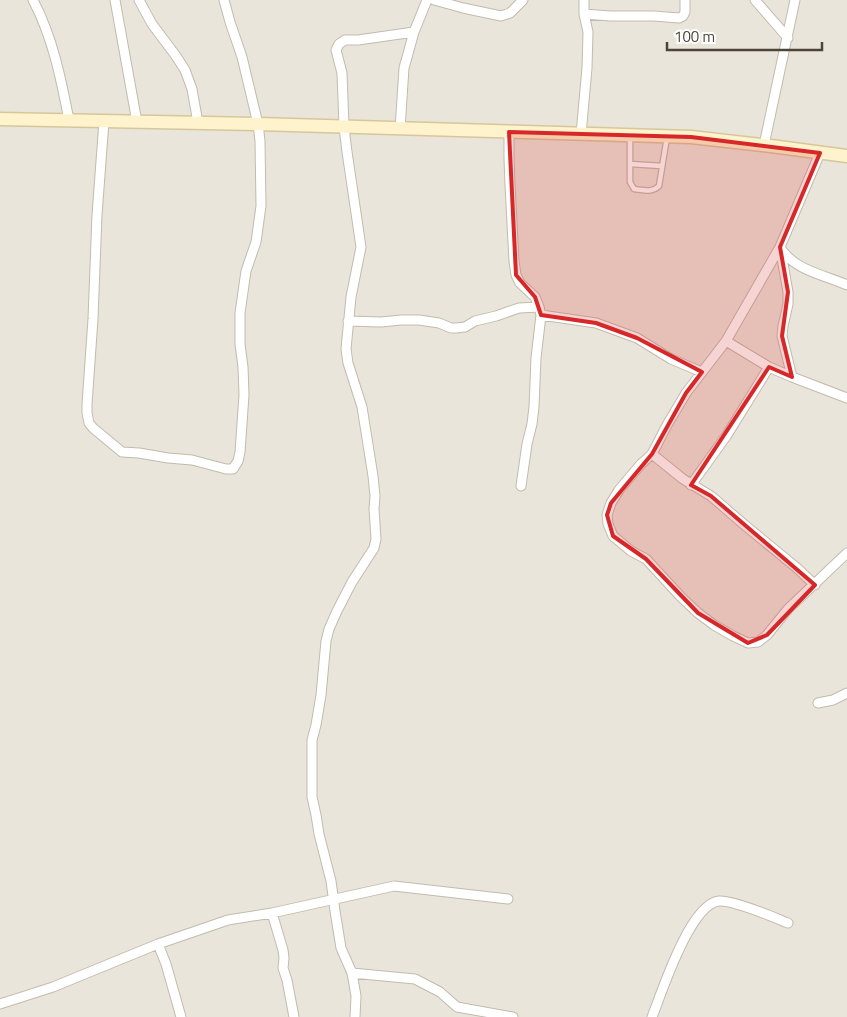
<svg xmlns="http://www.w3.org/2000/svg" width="847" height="1017" font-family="'Titillium Web',sans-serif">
  <rect width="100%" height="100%" fill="#f6f3ec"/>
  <path fill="#eae5da" d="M0,0H847V1017H0Z"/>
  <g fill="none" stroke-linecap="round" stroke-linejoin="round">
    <defs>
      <path id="lane" d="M630,137V182L634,189C643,190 652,193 659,186L667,137
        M630,164L662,166"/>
      <path id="street" d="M33,0C53,38 61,79 69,120
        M115,0L137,122
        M139,0L152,24L176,56L185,70L192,89L198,123
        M434,0L463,8L501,16L510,13L523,0
        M755,0L788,38
        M584,14L610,16H654L679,18L683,16L685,12V0
        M104,121L97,215L93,319L87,404V413L89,423L93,428L122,452L139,453L168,458L192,460L226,469H233L238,461L240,452L244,395L243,367L240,344V313L246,271L256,242L261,206L260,141L258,124L242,57L230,22L224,0
        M400,129L404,68L414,32L427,0
        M509,132V158L510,185L514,261L516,275L520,283L535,297L539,307L541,315L536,358L534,407L532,424L527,444L521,486
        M581,134L587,68L588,32L584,14V0
        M764,145L795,0
        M820,153L780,247L726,341L686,393L667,425L652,454L641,464L619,490L611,503L607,515L608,524L613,536L631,551L646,559L681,597L698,613L714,625L733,636L748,643L758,642L767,635L788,609L847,553
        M780,247L788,292V304L783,326L782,336L792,377
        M781,249C796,271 825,275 847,285
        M541,315L596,323L637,338L671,359L702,372
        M348,321L381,322L401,320H419L439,323L451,328H456L465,327L475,321L496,316L519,308L539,307
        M726,341L769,367L792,377L847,398
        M652,454L683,479L711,496L747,527L797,568L815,585
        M691,485L727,435L769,367
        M818,703L833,700L847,693
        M272,913L283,950L284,958L283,968L287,980L294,1017
        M158,944L166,964L181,1017
        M352,973L415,979L440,992L457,1007L513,1017
        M0,1004L53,987L158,944L228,920L272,913L394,886L508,899
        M355,1017L356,996L352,973L341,948L335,911L331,881L319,834L316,815L312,797V740L316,725L321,695L326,641L329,629L337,611L352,582L374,548L376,539L374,509L375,496L373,476L362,407L348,363L346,349L351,297L361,247L347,152L344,127L342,73L336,50L339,44L345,40H358L414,32
        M652,1017C662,992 690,904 719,901C734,900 773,917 788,923"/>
      <path id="secondary" d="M0,119L258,124L691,137L771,146L847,156"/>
    </defs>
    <use href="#lane" stroke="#c2bbae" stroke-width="7"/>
    <use href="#street" stroke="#c2bbae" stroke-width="11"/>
    <use href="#secondary" stroke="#d6c79b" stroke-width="15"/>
    <use href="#lane" stroke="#fff" stroke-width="4.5"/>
    <use href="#street" stroke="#fff" stroke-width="9"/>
    <use href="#secondary" stroke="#fff3cd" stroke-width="12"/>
  </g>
  <path fill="#d62828" fill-opacity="0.2" stroke="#d62828" stroke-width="4" stroke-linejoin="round" d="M509,132L691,137L820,153L780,247L788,292L782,336L792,377L769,367L691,485L711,496L815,585L767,635L748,643L698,613L646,559L613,536L607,515L611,503L652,454L686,393L702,372L637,338L596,323L541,315L535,297L516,275Z"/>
  <path d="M667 42v8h155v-8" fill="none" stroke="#4b4439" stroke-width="2.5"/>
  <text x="674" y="42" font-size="15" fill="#4b4439" stroke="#ffffff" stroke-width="4" paint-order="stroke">100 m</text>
</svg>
